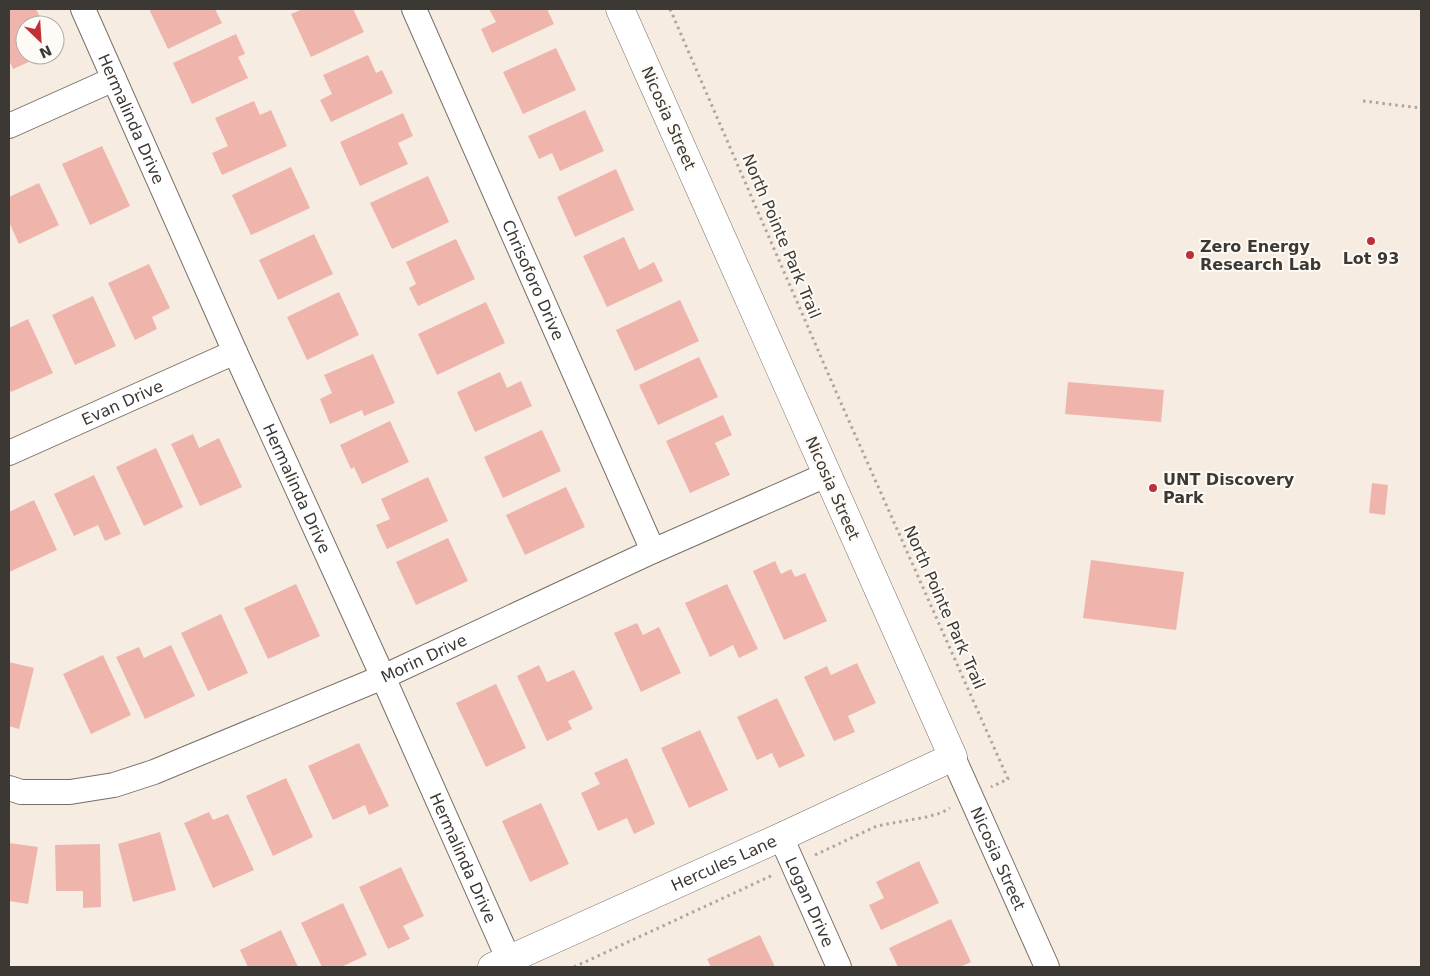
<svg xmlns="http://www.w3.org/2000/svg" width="1430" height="976" font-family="'DejaVu Sans',sans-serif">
  <rect width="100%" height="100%" fill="#f6ece1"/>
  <path fill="#efb5ac" d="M9,9H36L44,25H25V55H31L33,60L13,69L9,60Z
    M149,9H215L222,23L168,49Z
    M303,9H353L364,32L311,57L291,14Z
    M489,9H547L554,24L492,53L481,29L496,22Z
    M236,34L245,54L238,57L248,78L192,104L173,63Z
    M556,48L576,90L523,114L503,72Z
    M368,55L376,73L382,70L393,93L331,122L320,100L332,94L323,75Z
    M254,101L260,115L271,110L287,146L222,175L212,153L228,146L215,118Z
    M585,110L604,151L560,171L552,153L539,159L528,136Z
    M403,113L413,136L398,143L408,164L360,186L340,142Z
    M102,146L130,206L90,225L62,164Z
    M291,167L310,208L251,235L232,195Z
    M616,169L634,210L575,237L557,197Z
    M428,176L449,222L392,249L370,203Z
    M39,183L59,225L19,244L9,222V197Z
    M314,234L333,274L278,300L259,260Z
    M624,237L639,270L654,262L663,281L607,307L583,256Z
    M456,239L475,279L418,306L409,288L416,284L406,262Z
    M149,264L170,308L152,317L157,329L135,340L108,283Z
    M339,292L359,335L307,360L287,317Z
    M93,296L116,346L75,365L52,315Z
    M680,300L699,341L635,371L616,330Z
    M486,302L505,343L437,375L418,334Z
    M28,319L53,373L11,392L9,387V328Z
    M373,354L395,403L364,416L362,410L330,424L320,399L332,393L324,375Z
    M699,357L718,397L658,425L639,385Z
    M500,372L507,388L521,381L532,406L475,432L457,392Z
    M1068,382L1164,390L1161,422L1065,414Z
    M723,415L732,435L715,443L730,475L690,493L666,441Z
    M390,421L409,462L362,484L354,467L351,469L340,445Z
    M542,430L561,471L503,498L484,457Z
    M193,434L199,448L219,438L242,487L200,506L171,444Z
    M156,448L183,507L144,526L116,467Z
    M94,475L121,534L105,541L98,525L74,536L54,494Z
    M428,477L448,521L387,549L376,525L390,519L381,499Z
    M1372,483L1388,485L1385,515L1369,513Z
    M566,487L585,527L525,555L506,515Z
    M34,500L57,550L9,572V512Z
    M448,538L468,581L416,605L396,562Z
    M1091,560L1184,572L1176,630L1083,618Z
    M775,561L781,574L791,569L795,577L805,573L827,621L784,640L753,571Z
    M296,584L320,636L268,659L244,608Z
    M727,584L758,649L739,658L733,645L710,657L685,603Z
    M221,614L248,673L208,691L181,633Z
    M637,623L643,635L659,627L681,673L641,692L614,633Z
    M171,645L195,696L145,719L116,657L139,647L144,658Z
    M103,655L131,715L91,734L63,674Z
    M9,662L34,668L19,729L9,726Z
    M857,663L876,703L848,716L855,732L834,741L804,677L827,666L831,675Z
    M539,665L547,682L574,670L593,709L568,721L572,729L547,741L517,676Z
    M496,684L526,748L486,767L456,703Z
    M777,698L805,756L779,768L772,753L757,760L737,717Z
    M700,730L728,790L689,808L661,748Z
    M359,743L389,806L369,815L365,805L333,820L308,766Z
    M627,758L655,824L634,834L627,818L598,831L581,793L600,784L594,773Z
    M286,778L313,837L273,856L246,796Z
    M541,803L569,864L530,882L502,821Z
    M209,812L213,820L228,814L254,870L213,888L184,823Z
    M160,832L176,890L133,902L118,844Z
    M9,843L38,847L28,904L9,901Z
    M100,844L101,907L83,908V891H56L55,845Z
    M919,861L939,903L881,930L869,905L884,898L876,882Z
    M401,867L424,916L403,926L410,939L388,949L359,887Z
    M343,903L367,955L341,967H322L301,923Z
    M951,919L971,962L960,967H898L889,948Z
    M281,930L298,967H248L240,950Z
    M760,935L775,967H711L707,959Z"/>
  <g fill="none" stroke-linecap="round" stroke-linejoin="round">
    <defs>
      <g id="street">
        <path id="s1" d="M83,9L235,352L383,677L512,967"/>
        <path id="s2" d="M414,9L653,551"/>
        <path d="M9,126L114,79"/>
        <path id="s3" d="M9,453L235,352"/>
        <path id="s4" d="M953,757L1047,967"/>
        <path id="s5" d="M9,788L21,792H70L114,785L154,772L383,677L653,551L826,475"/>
        <path id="s6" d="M781,837L839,967"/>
      </g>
      <g id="secondary">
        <path id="s7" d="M492,967L781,837L953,757L620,9"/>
      </g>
    </defs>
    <use href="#street" stroke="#786f66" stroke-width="26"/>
    <use href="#secondary" stroke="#786f66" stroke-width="29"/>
    <path stroke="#aea69e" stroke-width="3" stroke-dasharray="2.5 4" stroke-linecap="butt" d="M670,9L837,394L1008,779L991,787
      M1363,101L1421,108
      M815,855L877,826L926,817L941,813L950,808
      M574,967L773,875"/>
    <use href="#street" stroke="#fff" stroke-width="24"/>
    <use href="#secondary" stroke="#fff" stroke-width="28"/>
  </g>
  <g fill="#bf2f38" stroke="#fefaf6" stroke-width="2">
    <circle cx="1371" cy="241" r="5"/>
    <circle cx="1190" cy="255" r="5"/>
    <circle cx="1153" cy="488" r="5"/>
  </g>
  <g text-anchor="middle" stroke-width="4" stroke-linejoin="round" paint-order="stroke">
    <g font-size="16" fill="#3c3834" stroke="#fefaf6">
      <text transform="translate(669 118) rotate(66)" y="6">Nicosia Street</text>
      <text dy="6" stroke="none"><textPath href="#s1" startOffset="120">Hermalinda Drive</textPath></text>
      <text transform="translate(782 236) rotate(67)" y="6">North Pointe Park Trail</text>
      <text dy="6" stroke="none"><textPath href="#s2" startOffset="296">Chrisoforo Drive</textPath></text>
      <text dy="6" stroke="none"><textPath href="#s3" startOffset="124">Evan Drive</textPath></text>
      <text dy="6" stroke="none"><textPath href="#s1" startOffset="525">Hermalinda Drive</textPath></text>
      <text transform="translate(833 488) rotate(66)" y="6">Nicosia Street</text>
      <text transform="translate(945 607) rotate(66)" y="6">North Pointe Park Trail</text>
      <text dy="6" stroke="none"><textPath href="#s5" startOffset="441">Morin Drive</textPath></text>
      <text dy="6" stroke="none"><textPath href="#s1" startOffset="930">Hermalinda Drive</textPath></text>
      <text dy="6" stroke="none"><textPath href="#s4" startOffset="111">Nicosia Street</textPath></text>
      <text dy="6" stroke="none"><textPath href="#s7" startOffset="254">Hercules Lane</textPath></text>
      <text dy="6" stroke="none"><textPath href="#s6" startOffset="71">Logan Drive</textPath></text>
    </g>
    <g font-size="16" font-weight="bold" fill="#3c3834" stroke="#fefaf6" text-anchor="start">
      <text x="1200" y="252">Zero Energy<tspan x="1200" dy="18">Research Lab</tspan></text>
      <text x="1371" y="264" text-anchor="middle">Lot 93</text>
      <text x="1163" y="485">UNT Discovery<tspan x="1163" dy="18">Park</tspan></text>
    </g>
  </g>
  <rect width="1430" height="976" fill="none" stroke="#3c3834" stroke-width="20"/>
  <g transform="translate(40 40) rotate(155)"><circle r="24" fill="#fefaf6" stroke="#b0aca8"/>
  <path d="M0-4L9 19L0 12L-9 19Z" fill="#bf2f38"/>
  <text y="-8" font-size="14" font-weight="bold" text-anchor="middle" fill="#3c3834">N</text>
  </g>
</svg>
